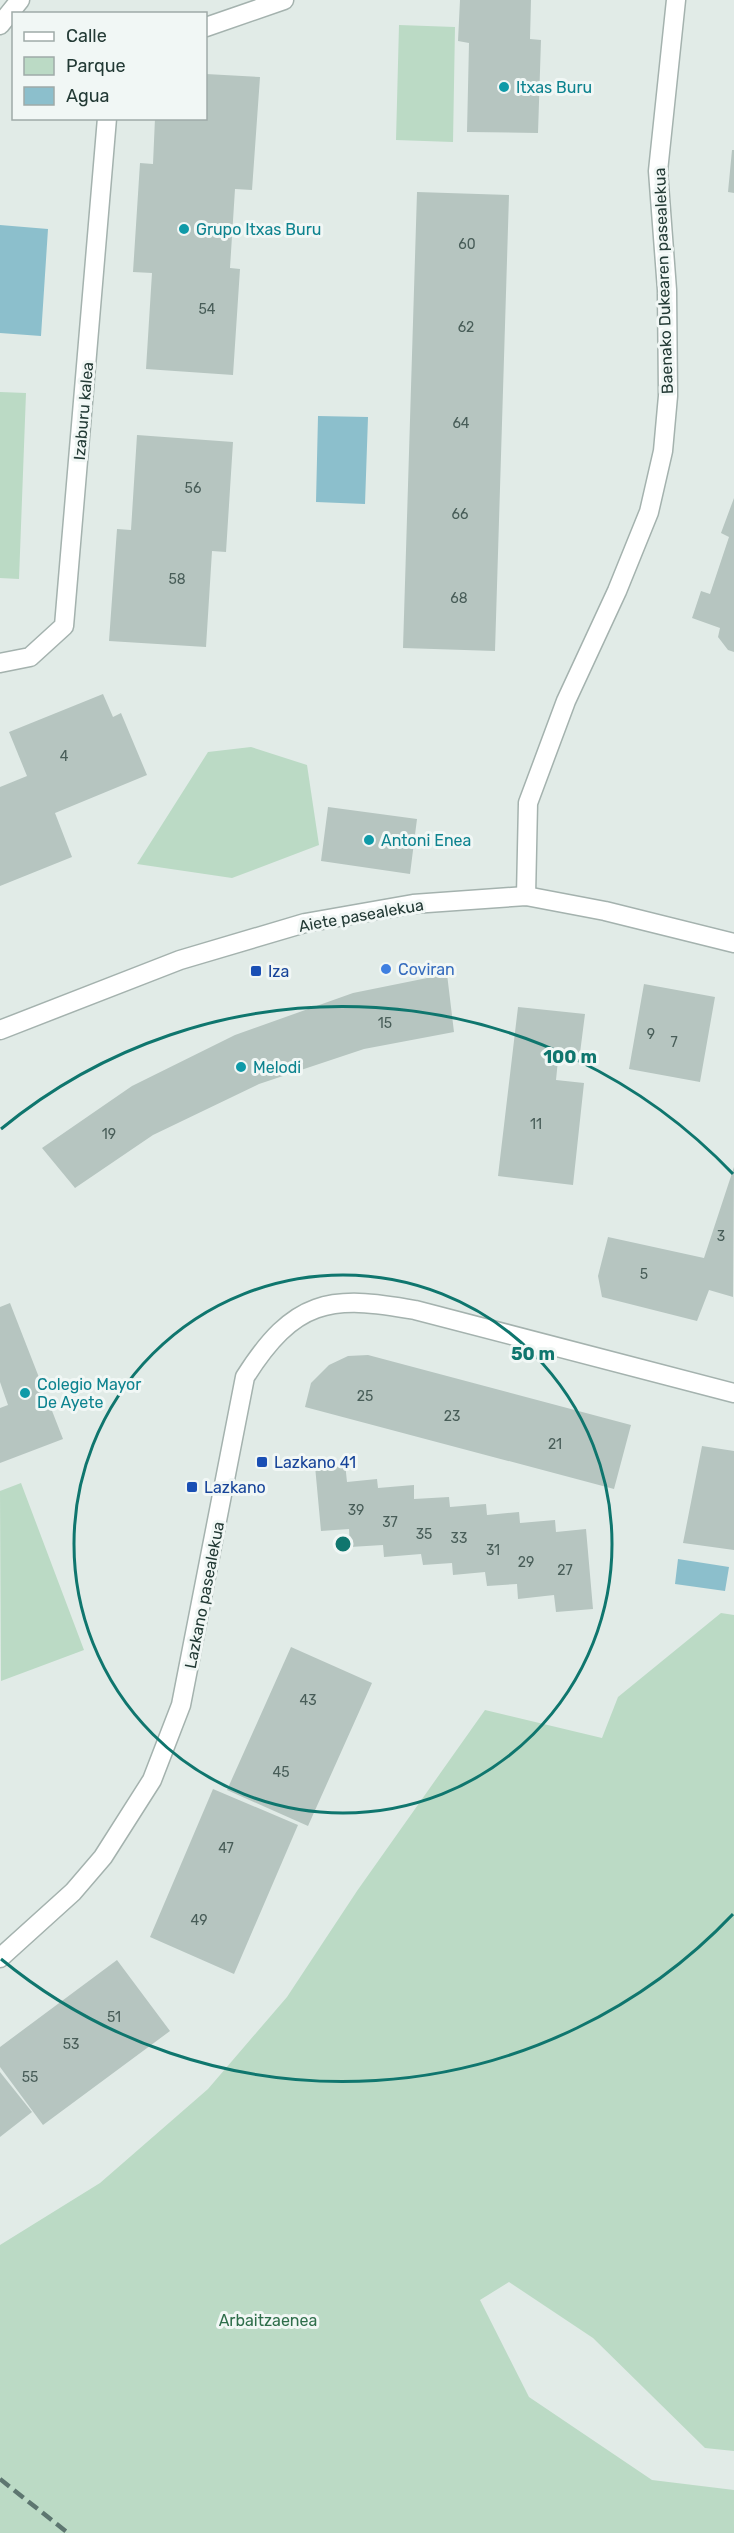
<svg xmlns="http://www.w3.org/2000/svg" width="734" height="2533" font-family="Rubik,sans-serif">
  <rect width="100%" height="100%" fill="#e1ebe7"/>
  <path fill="#bbdac5" d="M399,25L455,27L453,142L396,140Z
    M0,392L26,393L19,579L0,578Z
    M251,747L307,765L319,845L232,878L137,864L208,752Z
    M21,1483L84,1650L1,1681L0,1491Z
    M721,1613L734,1615V2451L705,2448L593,2338L509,2282L480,2300L529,2397L652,2480L734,2490V2533H0V2245L100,2183L208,2089L287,1997L357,1891L485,1710L602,1738L618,1697Z"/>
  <path fill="#8cbfcc" d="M0,225L48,229L41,336L0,333Z
    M318,416L368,417L365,504L316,502Z
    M678,1559L729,1567L725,1591L675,1584Z"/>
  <path fill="#b6c5c0" d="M460,0H531L530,39L541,40L538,133L467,132L469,43L458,41Z
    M206,74L260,77L252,190L235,189L230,268L240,269L233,375L146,369L152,273L133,272L140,163L153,164L155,118H206Z
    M732,150H734V193L728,192Z
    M417,192L509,195L495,651L403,648Z
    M137,435L233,442L226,552L212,551L206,647L109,641L117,529L131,530Z
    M734,498V652L728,650L718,637L720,628L692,618L701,591L710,594L729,537L721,533Z
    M103,694L113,717L121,713L147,775L55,813L72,857L0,886V787L27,776L9,732Z
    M328,807L417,819L410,874L321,861Z
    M447,974L454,1032L364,1049L259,1084L153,1135L75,1188L42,1148L132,1086L235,1035L353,993Z
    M644,984L715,997L700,1082L629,1069Z
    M518,1007L585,1014L580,1053L559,1050L556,1080L584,1083L573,1185L498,1176Z
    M734,1167L733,1297L709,1290L697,1321L602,1297L598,1276L608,1237L704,1258Z
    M10,1303L63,1439L0,1463V1408L8,1405L0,1382V1307Z
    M368,1355L631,1425L614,1489L305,1407L311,1383L329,1365L348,1356Z
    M702,1446L734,1451V1550L683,1543Z
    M345,1463L347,1482L377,1479L378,1488L414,1485V1499L449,1497L450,1507L486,1504L487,1515L519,1512L520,1523L555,1520L556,1532L586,1529L593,1609L556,1612L554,1595L518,1599L517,1584L487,1586L485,1572L453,1575L452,1563L423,1565L421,1554L384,1557L383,1545L350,1547L349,1529L321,1531L315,1466Z
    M291,1647L372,1683L308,1826L227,1790Z
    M213,1789L298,1825L234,1974L150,1937Z
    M117,1960L170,2031L43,2125L0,2067V2047Z
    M0,2072L32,2112L0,2137Z"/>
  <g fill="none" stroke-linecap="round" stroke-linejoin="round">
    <defs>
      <path id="minor" d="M0,25L20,0
        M206,27L284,0
        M0,663L30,657L64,626L107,118
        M526,896L528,803L566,701L617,591L649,512L663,451L668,396L667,290L658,171L676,0"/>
      <path id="tertiary" d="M0,1030L180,960L305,923L413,904L526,896L605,911L734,943
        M0,1958L73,1892L103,1857L152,1780L181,1705L245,1377C294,1300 329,1294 415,1310L734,1393"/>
    </defs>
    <use href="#minor" stroke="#a4b2ae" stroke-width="21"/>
    <use href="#tertiary" stroke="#a4b2ae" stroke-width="21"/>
    <use href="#minor" stroke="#fff" stroke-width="18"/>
    <use href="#tertiary" stroke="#fff" stroke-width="18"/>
    <path stroke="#5d7670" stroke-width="4.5" stroke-dasharray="12 6" stroke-linecap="butt" d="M0,2479L68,2533"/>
  </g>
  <g fill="none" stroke="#0f766e" stroke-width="3">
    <circle cx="343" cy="1544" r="269"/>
    <path d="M733 1914A538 538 0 0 1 1 1959M1 1129A538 538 0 0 1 733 1174"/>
  </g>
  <g fill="#0f9aa8" stroke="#f1f7f5" stroke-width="2">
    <circle cx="504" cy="87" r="6"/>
    <circle cx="184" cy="229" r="6"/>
    <circle cx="369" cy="840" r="6"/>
    <circle cx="241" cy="1067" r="6"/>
    <circle cx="25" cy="1393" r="6"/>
  </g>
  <circle fill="#3f7fe0" stroke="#f1f7f5" stroke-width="2" cx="386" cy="969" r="6"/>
  <g fill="#1a4fb4" stroke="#f1f7f5" stroke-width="2">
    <rect x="250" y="965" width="12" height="12" rx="3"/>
    <rect x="256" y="1456" width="12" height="12" rx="3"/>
    <rect x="186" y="1481" width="12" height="12" rx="3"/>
  </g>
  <g text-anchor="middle" stroke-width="6" stroke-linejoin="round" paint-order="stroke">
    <g font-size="14" fill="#485d58">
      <text x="467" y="249">60</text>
      <text x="207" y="314">54</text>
      <text x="466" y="332">62</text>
      <text x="461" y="428">64</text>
      <text x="193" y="493">56</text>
      <text x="460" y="519">66</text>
      <text x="177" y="584">58</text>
      <text x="459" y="603">68</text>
      <text x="64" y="761">4</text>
      <text x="385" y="1028">15</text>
      <text x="651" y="1039">9</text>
      <text x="674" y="1047">7</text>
      <text x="536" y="1129">11</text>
      <text x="109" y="1139">19</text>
      <text x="721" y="1241">3</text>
      <text x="644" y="1279">5</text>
      <text x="365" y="1401">25</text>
      <text x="452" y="1421">23</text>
      <text x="555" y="1449">21</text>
      <text x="356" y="1515">39</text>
      <text x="390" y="1527">37</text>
      <text x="424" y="1539">35</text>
      <text x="459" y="1543">33</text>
      <text x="493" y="1555">31</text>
      <text x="526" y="1567">29</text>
      <text x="565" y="1575">27</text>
      <text x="308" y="1705">43</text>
      <text x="281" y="1777">45</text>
      <text x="226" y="1853">47</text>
      <text x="199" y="1925">49</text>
      <text x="114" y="2022">51</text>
      <text x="71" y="2049">53</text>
      <text x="30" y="2082">55</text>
    </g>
    <g font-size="16" fill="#0d838f" stroke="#f1f7f5" text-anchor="start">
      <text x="516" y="93">Itxas Buru</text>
      <text x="196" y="235">Grupo Itxas Buru</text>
      <text x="381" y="846">Antoni Enea</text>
      <text x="253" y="1073">Melodi</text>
      <text x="37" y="1390">Colegio Mayor<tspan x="37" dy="18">De Ayete</tspan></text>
    </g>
    <g font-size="16" fill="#233a35" stroke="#f1f7f5">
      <text transform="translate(663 281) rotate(-92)" y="6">Baenako Dukearen pasealekua</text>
      <text transform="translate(83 411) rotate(-85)" y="6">Izaburu kalea</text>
      <text transform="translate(361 915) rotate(-10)" y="6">Aiete pasealekua</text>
      <text transform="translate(204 1595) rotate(-79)" y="6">Lazkano pasealekua</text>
    </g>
    <g font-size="16" fill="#366cbe" stroke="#f1f7f5" text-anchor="start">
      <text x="398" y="975">Coviran</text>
    </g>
    <g font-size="16" fill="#164399" stroke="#f1f7f5" text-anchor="start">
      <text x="268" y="977">Iza</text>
      <text x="274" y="1468">Lazkano 41</text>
      <text x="204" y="1493">Lazkano</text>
    </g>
    <g font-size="16" fill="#2f6e4b" stroke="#f1f7f5">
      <text x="268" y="2326">Arbaitzaenea</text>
    </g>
  </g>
  <circle cx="343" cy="1544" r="9" fill="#0f766e" stroke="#f1f7f5" stroke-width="3"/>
  <g font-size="18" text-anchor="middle" font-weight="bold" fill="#0f766e" stroke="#f1f7f5" stroke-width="6" stroke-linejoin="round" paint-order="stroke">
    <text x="570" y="1063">100 m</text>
    <text x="533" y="1360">50 m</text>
  </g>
  <rect x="12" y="12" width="195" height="108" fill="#f1f7f5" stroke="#9faba8" stroke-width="1.5"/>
  <rect x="24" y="32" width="30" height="9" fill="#ffffff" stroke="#9faba8" stroke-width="1.5"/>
  <text x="66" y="42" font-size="18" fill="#233a35">Calle</text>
  <rect x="24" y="57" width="30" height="18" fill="#bbdac5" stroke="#9faba8" stroke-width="1.5"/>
  <text x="66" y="72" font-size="18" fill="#233a35">Parque</text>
  <rect x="24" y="87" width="30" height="18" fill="#8cbfcc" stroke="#9faba8" stroke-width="1.5"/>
  <text x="66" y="102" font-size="18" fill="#233a35">Agua</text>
</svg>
